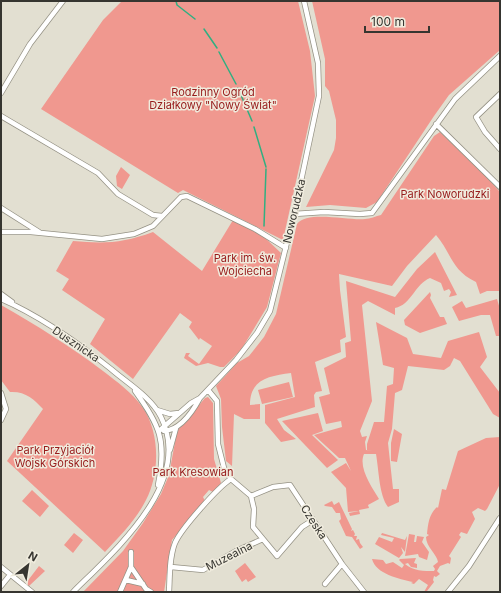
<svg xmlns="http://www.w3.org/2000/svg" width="501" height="593" font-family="Inter,sans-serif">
  <rect width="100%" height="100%" fill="#e2dfd1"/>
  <path fill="#f0988f" d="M122,1H298L310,51L315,96L283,240L183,190L178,193L41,109L103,20Z
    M312,1H500V50L449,95L434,116L377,202L366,208L330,205L306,207L334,150L336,138V120L329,91L325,86V59Z
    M440,132L480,170L500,192V291H487L480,294L476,282C451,270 452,254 436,235L407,266L392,286L339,274L340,290L346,337L340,340L341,352L315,362L322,391L316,392L314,395L315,407L277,419L284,430L296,439L281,442L265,423V405L295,397L291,373C269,376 250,379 250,405L260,404V419H244L234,414L232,466L226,461L222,427L221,399L216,386L237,363L249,356L264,337L276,314L297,224C307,210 350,221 365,219C370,219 376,216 381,215L434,136Z
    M121,167L130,175L122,189L117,186L116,176Z
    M233,220L263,236L281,253L267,307L241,350L224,367H220L208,363L196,366L184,358L186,353H190L188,356L199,364L212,346L200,338L199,340L189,327L192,322L180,313L133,379L90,344L105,319L62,290L69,279L56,271L73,241C105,244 123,243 153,232L202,271Z
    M435,252L457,295L449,297L451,292L449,289L444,291L441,283L430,278C415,284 411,305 395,308V315L368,301L362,305L372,401L360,431L362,437L367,436L365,442L366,450L373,451L367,450V444L374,422H384L387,386L393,384L394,368L383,365L376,322L407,338L413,354L441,358L448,341L479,332L487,357L480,367L500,393V418L493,414L460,361L454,358L450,366L444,370L408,366L402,390L395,393L392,429L388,443L393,489H399V502L388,507C379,495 379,471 376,454H364C358,468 372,487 379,499L368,505L369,508L359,510L360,514L350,516L349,513L359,511L348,512L346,488L331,472L346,463L351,471L345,458H339L314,435L342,427L341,421L326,424L319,397L330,394L324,368L346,357L345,343L351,341L346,281L395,297L417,269Z
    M430,292L431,295L430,298L440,317H444L447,324L420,333L405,325L404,320Z
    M497,299L500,309V336H496L490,315H481L459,321L452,307L462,301L466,308Z
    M1,305C36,325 70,346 103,371C117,382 132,392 143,408C160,433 160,473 146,500C136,520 120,536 105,552L7,461L43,409C34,399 25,391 10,392L1,380Z
    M289,382L293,397L262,404L258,390Z
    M208,397L213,403L214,459L221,483L213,492L209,490L203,497L205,501L172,540L164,592H83L123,551L143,523L161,494L169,475L177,431L205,398Z
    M318,413L323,431L312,435L338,460L327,468L282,421Z
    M394,429L402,434L397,462L391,461V443Z
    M500,437V484L487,509L485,511L478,508L472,512L475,519L467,534L461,532L459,535L461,537L449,556L451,558L450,564L448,563L440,566L437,571L440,574L436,577L434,576L433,580L434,582L427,591L424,592L428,585L419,579L414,584L411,583L413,582C399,579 376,574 372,559L383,560L386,564L393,562L402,568L404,565L399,560L400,559L416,558L414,563L417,564V568L411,567L408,563L405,564C413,571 424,571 434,571L435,569L433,566L438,562C437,554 426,547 426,537L429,535L427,534C428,524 429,514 437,507L438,508L442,489L446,490L458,451L486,438Z
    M32,490L49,506L40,517L22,501Z
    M332,501L334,505L339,502L352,529L351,531L353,530L355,534L354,536H357L356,540L359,539L360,543L363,547L360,549L352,537L346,536L339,521L341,519L340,513H336L332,507L325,506L324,505Z
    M74,533L83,540L73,553L64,545Z
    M382,533L405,540L407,536L405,552L401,547L403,553L399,558L375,544L379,537L392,542L394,538L381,535Z
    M409,534L415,535L414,542H416L417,536L424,537L422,542L429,552L427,560L419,557L418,554L405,556Z
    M245,563L256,577L248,582L246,579L242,582L235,571Z
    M39,566L45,571L29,586L26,583Z"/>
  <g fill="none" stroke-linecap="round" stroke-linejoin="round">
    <path stroke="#30af81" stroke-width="1.5" d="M176,1L177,5L195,19
      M204,29L217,48
      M219,52L236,84
      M238,88L252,121
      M254,127L266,167
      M264,226L266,169"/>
    <defs>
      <path id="minor" d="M1,93L30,44L63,1
        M500,94L476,117L485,132L500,149
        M1,116L98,173L118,194L153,215L162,216
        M436,124L500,187
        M1,208L39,232
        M294,214L324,212L360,214L372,213L455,99L500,56
        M1,232H31L102,239L134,234L153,226L181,197L187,196L255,229L286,248
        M1,294L12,302
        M1,299C40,316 77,342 111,369C127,383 151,397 161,417C194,483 114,551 73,592
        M208,390L217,401L218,444L224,468L231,479L251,496
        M135,391C160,426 167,441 158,485
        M1,393L6,409L1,420
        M157,410L170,414L179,413
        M159,431L191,403L200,398L236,360L257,333L270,311L294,214L319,96L318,63L304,1
        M164,431C180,430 193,411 200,398
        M170,450L176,428
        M251,496L273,487L290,485L342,564L364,592
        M251,496L254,509L253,527L277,556L302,527L313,520
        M1,567L32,592
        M131,567L146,589L151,592
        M171,567L203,570L236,551L263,539
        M126,580L143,584
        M325,584L342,564
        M1,586L10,575
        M120,592L131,567V552
        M169,592C170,576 169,558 175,543C181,529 218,487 231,479
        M448,592L469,566L500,518"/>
    </defs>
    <use href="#minor" stroke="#959285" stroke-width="6"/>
    <use href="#minor" stroke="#fff" stroke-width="4.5"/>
  </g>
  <g text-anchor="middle" stroke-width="3" stroke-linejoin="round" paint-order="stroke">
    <g font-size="11" fill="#971b1b" stroke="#f0ecde">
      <text x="213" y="96">Rodzinny Ogród<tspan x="213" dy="13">Działkowy "Nowy Świat"</tspan></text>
      <text x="445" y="198">Park Noworudzki</text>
      <text x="245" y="262">Park im. św.<tspan x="245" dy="13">Wojciecha</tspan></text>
      <text x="55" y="454">Park Przyjaciół<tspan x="55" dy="13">Wojsk Górskich</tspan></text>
      <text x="193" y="476">Park Kresowian</text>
    </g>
    <g font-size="11" fill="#363530" stroke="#f0ecde">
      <text transform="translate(294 211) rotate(-77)" y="4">Noworudzka</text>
      <text transform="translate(76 344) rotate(34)" y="4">Dusznicka</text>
      <text transform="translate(314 522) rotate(57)" y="4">Czeska</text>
      <text transform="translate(229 556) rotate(-27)" y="4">Muzealna</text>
    </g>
  </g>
  <rect width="501" height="593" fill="none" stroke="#363530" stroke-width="4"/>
  <g transform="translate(28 565) rotate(30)" stroke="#f0ecde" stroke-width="3" paint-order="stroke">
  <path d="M0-3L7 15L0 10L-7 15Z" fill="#363530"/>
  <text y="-6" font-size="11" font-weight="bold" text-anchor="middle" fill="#363530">N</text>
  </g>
  <path d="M365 26v6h64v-6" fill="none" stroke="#363530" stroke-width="2"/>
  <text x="371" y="26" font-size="12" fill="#363530" stroke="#f0ecde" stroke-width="3" paint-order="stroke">100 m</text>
</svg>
